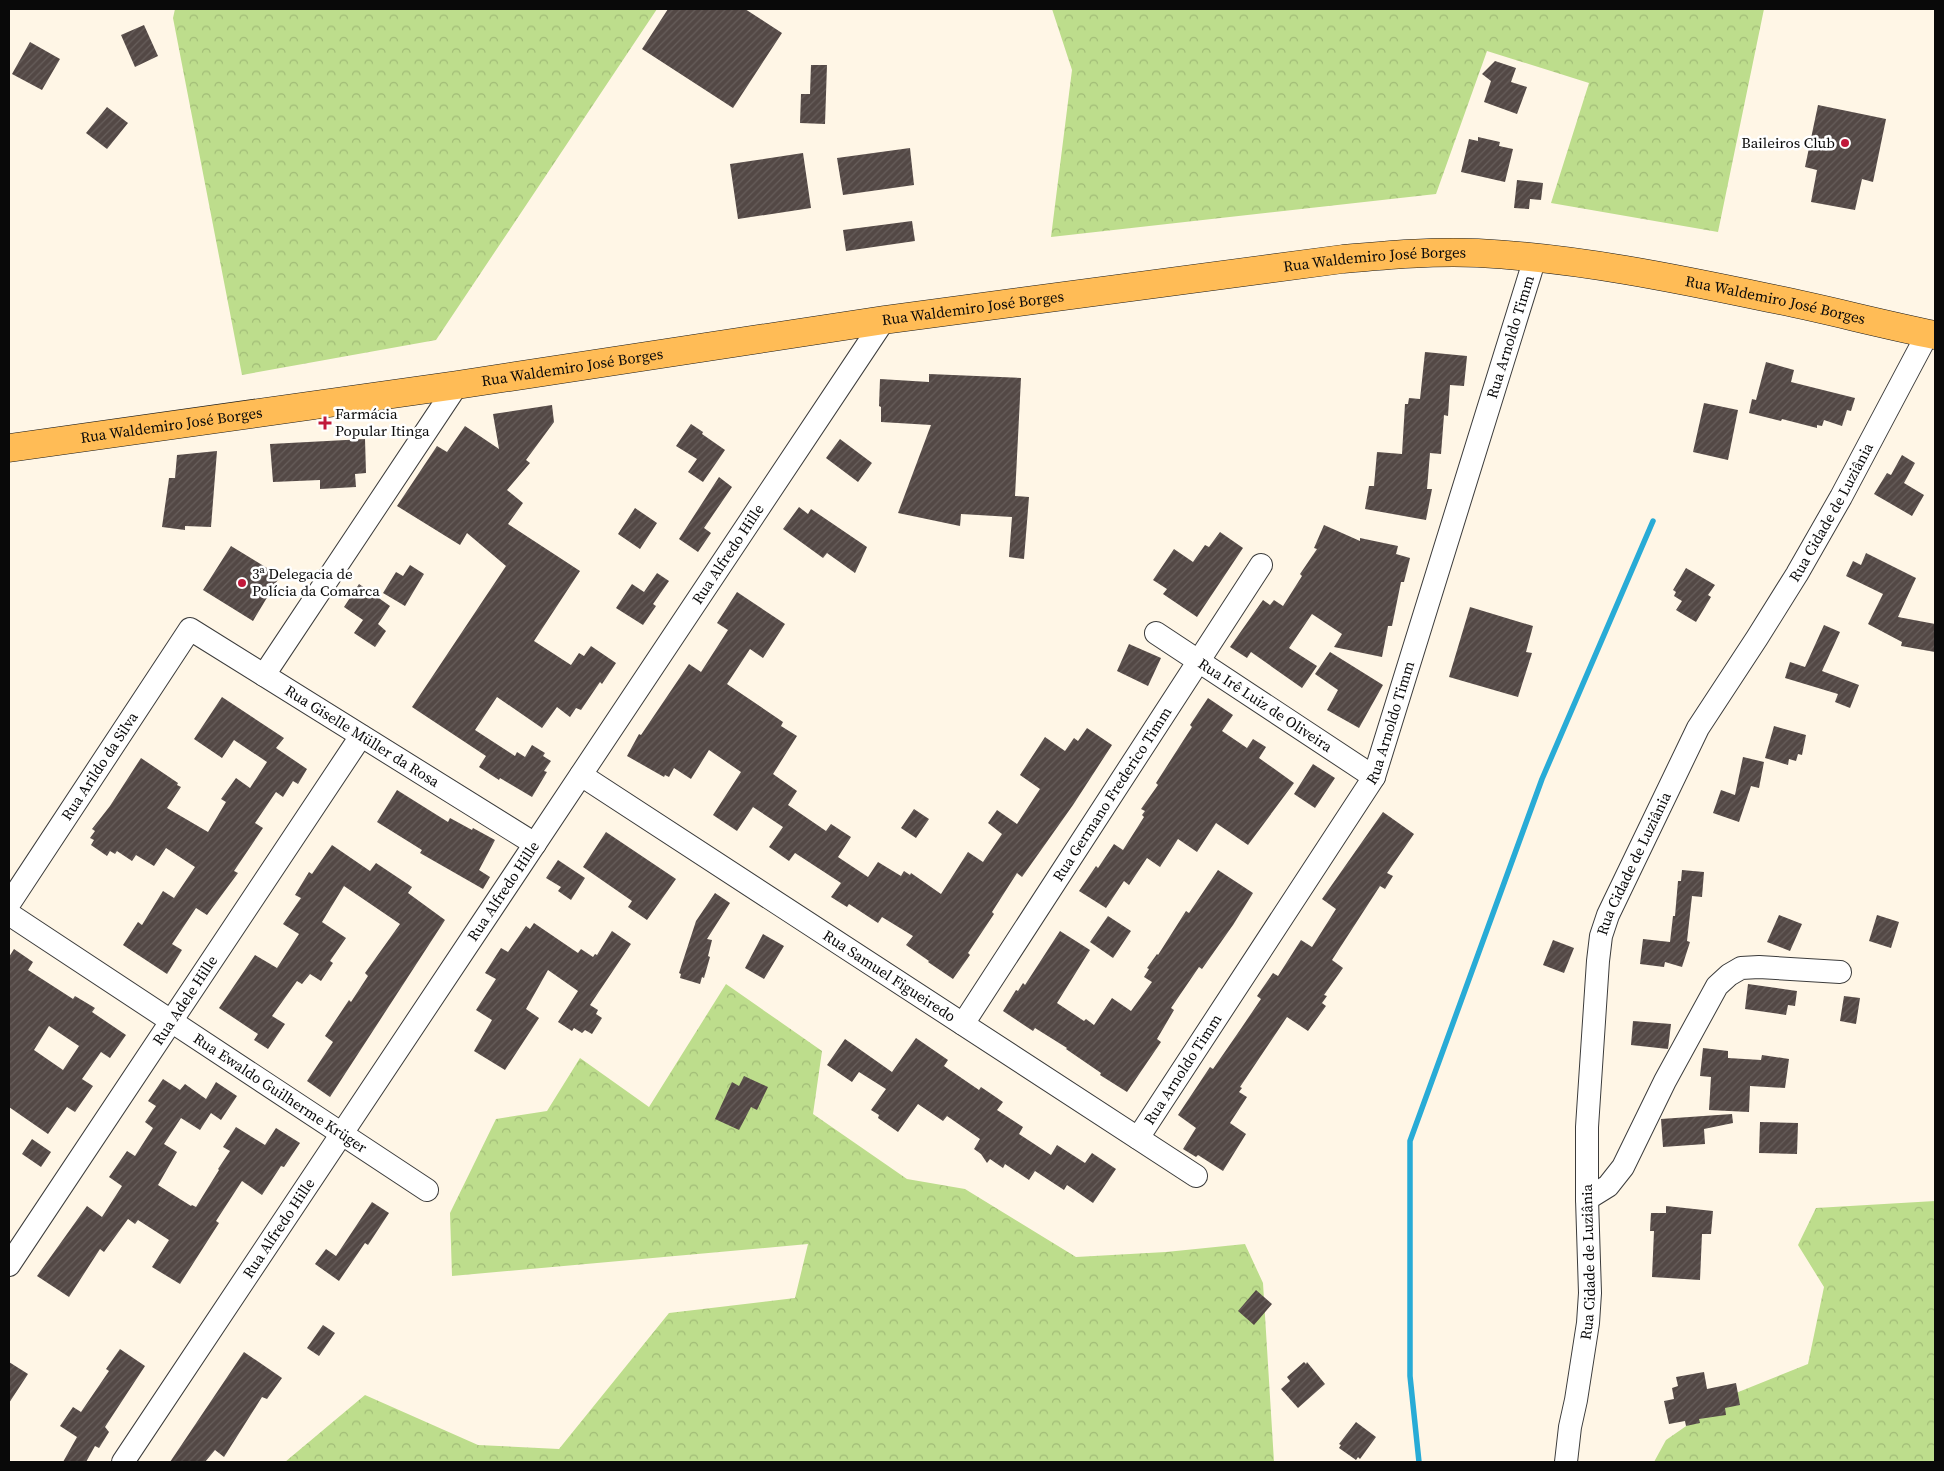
<svg xmlns="http://www.w3.org/2000/svg" width="1944" height="1471" font-family="'Source Serif 4',serif">
  <defs>
    <pattern id="forest-crowns" width="20" height="18" patternUnits="userSpaceOnUse" patternTransform="scale(1.25)"><rect width="20" height="18" fill="#bddd8c"/><path d="M2 6a3 3 0 1 1 6 0M12 15a3 3 0 1 1 6 0" fill="none" stroke="#a1bc77"/></pattern>
    <pattern id="building-hatch" width="6" height="6" patternUnits="userSpaceOnUse" patternTransform="scale(1.25)"><rect width="6" height="6" fill="#534845"/><path d="M-1 1l2-2M0 6l6-6M5 7l2-2" fill="none" stroke="#675e5b"/></pattern>
  </defs>
  <rect width="100%" height="100%" fill="#fff6e6"/>
  <path fill="url(#forest-crowns)" d="M175,9H657L436,340L242,375L173,18Z
    M1052,9H1764L1718,232L1551,203L1589,83L1487,51L1436,194L1051,237L1072,70Z
    M726,984L822,1051L813,1114L907,1179L965,1189L1076,1257L1166,1252L1245,1244L1263,1283L1274,1462H285L365,1395L478,1445L559,1449L669,1313L795,1298L808,1244L452,1276L450,1213L496,1119L547,1111L580,1058L649,1107Z
    M1935,1201V1462H1654L1666,1440L1731,1395L1808,1364L1824,1287L1798,1245L1816,1208Z"/>
  <g fill="none" stroke-linecap="round" stroke-linejoin="round">
    <path stroke="#28abd6" stroke-width="5.5" d="M1419,1462L1410,1376V1141L1542,779L1653,521"/>
  </g>
  <path fill="url(#building-hatch)" fill-rule="evenodd" d="M668,9H745L782,33L733,108L642,49Z
    M144,25L158,56L135,67L121,35Z
    M30,42L60,59L42,90L12,74Z
    M1495,61L1516,68L1511,82L1527,87L1517,114L1484,102L1491,81L1482,74Z
    M811,65H827L825,124L800,123L801,94H810Z
    M1818,105L1886,119L1873,182L1862,179L1855,210L1811,202L1817,170L1805,167Z
    M107,107L128,123L107,149L86,133Z
    M1478,137L1500,142L1499,146L1513,149L1505,182L1461,172L1469,139L1478,141Z
    M910,148L914,185L843,195L837,158Z
    M803,153L811,208L738,219L730,164Z
    M1517,180L1543,183L1541,200L1530,199L1529,209L1514,208Z
    M912,221L915,241L846,251L843,230Z
    M1425,352L1467,356L1464,386L1450,385L1448,416L1444,415L1441,454L1430,453L1427,489H1432L1426,520L1365,509L1369,486H1374L1377,452L1402,454L1405,404H1408L1409,398L1420,399Z
    M1766,362L1794,370L1791,382L1855,398L1851,411L1847,410L1842,426L1824,420L1822,426L1817,425V428L1782,419L1781,421L1749,413L1752,399L1756,400Z
    M929,374L1021,378L1015,496L1029,497L1024,559L1009,557L1012,517L961,514L960,526L898,513L931,425L881,422V407L879,406L880,379L929,382Z
    M1704,403L1738,410L1728,460L1693,452Z
    M552,405L554,422L526,460L530,463L507,490L523,503L508,524L580,571L534,641L571,665L579,653L584,656L591,646L616,663L602,684L600,682L581,710L576,708L570,717L557,707L542,728L497,697L475,730L515,756L517,752L525,757L532,745L545,753L543,756L551,761L544,771L547,772L532,797L500,778L499,780L479,767L486,756L412,707L506,566L467,533L460,545L397,506L437,446L447,452L465,426L499,449L493,414Z
    M691,424L703,432L702,434L725,450L703,482L688,472L697,459L676,446Z
    M365,439L366,473L355,474L356,487L320,489V480L273,482L270,444Z
    M840,439L872,463L858,482L826,458Z
    M217,451L211,527L185,526V530L162,527L169,478H175L177,455Z
    M1902,455L1915,463L1904,483L1924,495L1912,516L1874,494L1887,473L1891,475Z
    M719,477L732,487L704,528L711,533L698,552L679,539Z
    M799,507L808,514L811,509L867,547L855,573L827,553L823,558L783,529Z
    M635,508L657,523L640,549L618,534Z
    M1324,525L1360,541V538L1398,546L1396,554L1410,558L1404,582H1401L1392,626H1388L1382,657L1334,647L1342,634L1312,614L1289,648L1317,666L1302,688L1251,652L1247,658L1230,647L1263,600L1270,605L1274,600L1283,606L1302,576L1300,574L1317,549L1314,548Z
    M1220,532L1243,548L1197,617L1163,594L1167,589L1153,580L1174,549L1193,562L1205,545L1209,547Z
    M231,546L280,576L253,621L203,590Z
    M1866,553L1916,578L1898,617L1935,624V652L1901,646L1902,642L1868,624L1883,594L1846,576L1853,561L1861,565Z
    M410,565L424,574L405,606L383,593L396,572L403,576Z
    M1686,568L1715,585L1708,595L1711,597L1696,622L1676,610L1682,601L1674,596L1676,592L1673,590Z
    M657,573L669,581L653,604L656,606L643,625L616,608L632,584L644,592Z
    M359,584L390,606L378,624L386,631L375,647L354,633L363,620L344,607Z
    M737,592L785,624L763,658L750,649L727,684L783,722L781,726L797,736L773,774L797,791L788,805L826,831L831,824L851,837L838,857L868,877L878,862L901,876L904,871L910,875L911,873L941,894L968,852L983,862L1002,834L988,823L997,810L1017,824L1040,789L1020,775L1045,737L1065,751L1074,738L1078,741L1087,728L1112,745L1073,805L1022,877L1017,873L992,912L994,914L968,953L970,955L953,979L928,962L929,961L906,945L913,936L882,917L878,923L849,904L847,907L831,897L841,883L795,853L789,861L769,847L783,827L753,807L737,831L713,815L741,772L709,750L691,779L674,768L669,777L665,775L664,777L627,756L639,734L641,735L689,664L701,672L728,630L717,623Z
    M1470,607L1533,626L1526,652L1532,653L1518,697L1449,677Z
    M1824,625L1840,632L1822,671L1859,685L1850,708L1835,702L1838,694L1785,678L1790,662L1805,667Z
    M1129,644L1161,658L1148,686L1117,671Z
    M1330,652L1383,685L1359,728L1327,710L1338,690L1315,674Z
    M222,697L284,738L276,748L307,769L298,784L293,781L283,797L276,792L255,823L263,828L234,871L238,873L207,915L196,908L172,944L182,950L167,974L123,945L138,922L142,925L163,891L174,898L195,867L166,848L154,866L136,855L132,861L117,851L115,854L110,851L107,856L91,845L94,840L90,838L95,831L92,829L110,806L141,758L178,783L177,785L181,787L167,808L208,832L226,802L221,799L236,778L250,788L267,762L234,740L222,758L194,739Z
    M1208,698L1233,715L1222,731L1247,748L1253,739L1266,747L1259,758L1294,783L1248,845L1216,823L1197,852L1178,839L1160,867L1147,858L1129,885L1124,881L1106,908L1079,891L1096,866L1098,868L1114,844L1123,850L1144,817L1142,815L1145,811L1141,809L1158,785L1156,783L1192,727L1190,725Z
    M1774,726L1806,735L1802,755L1798,754L1796,761L1789,759L1788,765L1765,758Z
    M1743,757L1764,762L1759,788L1751,786L1739,822L1713,813L1721,790L1735,795Z
    M1313,764L1335,778L1315,808L1294,794Z
    M397,790L448,822L450,818L472,830L473,828L495,840L479,870L490,877L483,889L420,853L422,850L377,822Z
    M914,809L929,819L916,838L901,828Z
    M1383,812L1414,834L1387,873L1393,876L1385,889L1380,886L1332,960L1343,968L1324,995L1327,996L1322,1003L1326,1006L1308,1031L1287,1017L1240,1087L1242,1088L1239,1092L1247,1097L1230,1123L1246,1134L1223,1171L1198,1155L1196,1157L1183,1149L1196,1128L1178,1115L1210,1067L1213,1069L1240,1030L1261,999L1257,996L1273,973L1278,976L1301,940L1312,947L1336,909L1322,899Z
    M606,832L676,879L647,920L628,907L632,901L583,867Z
    M332,845L370,871L376,863L412,887L408,893L445,920L330,1097L307,1081L333,1042L325,1036L349,1000L351,1002L368,976L365,973L400,924L344,886L322,922L346,938L330,961L333,963L321,981L310,974L302,984L297,981L272,1016L285,1024L268,1049L254,1040L258,1034L219,1008L255,955L277,968L299,934L283,924L301,898L295,895L309,872L312,874Z
    M558,860L585,878L571,900L558,891L561,887L546,878Z
    M1218,870L1253,893L1233,925L1202,969L1199,967L1171,1008L1174,1010L1157,1039L1161,1042L1127,1092L1100,1075L1101,1073L1066,1049L1067,1048L1035,1028L1033,1031L1003,1011L1016,990L1018,991L1023,983L1025,985L1060,931L1090,950L1057,1003L1084,1021L1086,1019L1094,1025L1112,998L1131,1011L1152,982L1144,977L1149,969L1147,968L1157,954L1158,955L1186,911L1189,913Z
    M1682,870L1704,872L1702,897L1692,896L1687,941L1690,942L1682,967L1665,962L1664,967L1640,964L1643,939L1670,942L1673,916H1675L1678,881H1681Z
    M715,893L730,903L707,939L712,940L708,956L710,957L704,978L702,977L700,984L680,978L681,974L679,973L696,921Z
    M1779,915L1802,924L1790,951L1767,942Z
    M1877,915L1899,922L1891,948L1869,941Z
    M1108,916L1131,931L1113,958L1090,942Z
    M534,923L578,953L581,949L593,957L595,954L597,955L612,931L631,944L590,1005L598,1010L596,1014L602,1018L592,1034L585,1030L582,1033L574,1028L572,1031L558,1022L578,991L548,970L526,1009L539,1018L505,1070L474,1051L492,1020L476,1010L496,979L485,973L501,948L508,952L526,926L530,929Z
    M763,934L784,946L764,979L745,968Z
    M1553,940L1574,948L1564,973L1543,965Z
    M14,949L33,962L28,970L73,999L75,996L95,1008L92,1012L126,1035L110,1058L101,1052L82,1079L93,1086L75,1112L67,1107L48,1134L9,1107V957ZM49,1026L79,1046L63,1070L34,1050Z
    M1748,984L1797,991L1795,1006L1788,1005L1786,1015L1745,1009Z
    M1844,996L1860,998L1856,1024L1840,1021Z
    M1633,1021L1671,1024L1668,1049L1631,1045Z
    M916,1038L948,1060L944,1066L979,1090L981,1087L1003,1102L997,1110L1023,1127L1019,1134L1051,1155L1057,1145L1085,1163L1092,1153L1116,1169L1093,1203L1067,1185L1064,1190L1035,1171L1029,1180L1005,1164L1003,1168L990,1159L987,1163L981,1154L974,1149L980,1139L947,1116L943,1121L918,1104L898,1132L878,1118L879,1115L871,1110L886,1089L859,1072L852,1082L827,1065L845,1039L892,1072Z
    M1703,1048L1728,1051V1058L1761,1060L1762,1055L1789,1059L1785,1088L1750,1086L1749,1112L1709,1110L1711,1077L1700,1076Z
    M744,1076L768,1087L757,1110L751,1107L739,1130L715,1119L732,1082L739,1086Z
    M163,1079L180,1090L185,1084L206,1099L216,1082L237,1096L221,1120L211,1113L200,1130L181,1118L164,1144L177,1152L158,1185L191,1206L192,1205L196,1207L219,1170L218,1169L230,1151L223,1147L236,1127L265,1145L276,1128L300,1143L284,1167L281,1166L262,1195L242,1181L216,1221L219,1223L180,1284L152,1267L169,1240L138,1220L135,1224L128,1219L104,1252L100,1249L69,1297L37,1276L87,1206L102,1217L122,1186L109,1177L127,1151L135,1156L153,1128L145,1122L156,1106L148,1101Z
    M1732,1114L1733,1123L1704,1129L1705,1144L1663,1147L1661,1119Z
    M1760,1122L1798,1123L1797,1154L1759,1153Z
    M32,1139L51,1152L41,1167L22,1154Z
    M372,1202L389,1213L368,1245L365,1243L339,1281L315,1264L326,1249L336,1256Z
    M1666,1206L1713,1211L1711,1234H1702L1700,1280L1652,1277L1654,1231H1650L1651,1213H1666Z
    M1256,1290L1272,1304L1254,1325L1238,1311Z
    M323,1325L335,1333L319,1356L307,1348Z
    M120,1349L145,1366L105,1427L109,1432L99,1448L95,1446L86,1462H63L77,1437L60,1426L73,1407L81,1412L109,1371L106,1369Z
    M244,1352L282,1378L267,1399L262,1397L224,1457L215,1450L205,1462H170Z
    M9,1362L28,1374L9,1403Z
    M1304,1362L1306,1364L1307,1362L1325,1384L1298,1408L1281,1389L1290,1381L1287,1377Z
    M1704,1372L1707,1389L1736,1383L1740,1405L1725,1408L1726,1415L1699,1419L1700,1423L1686,1426L1685,1421L1669,1424L1664,1401L1674,1399L1672,1388L1678,1386L1676,1377Z
    M1356,1422L1376,1437L1360,1459L1358,1457L1356,1460L1339,1448L1341,1445L1339,1444Z"/>
  <g fill="none" stroke-linecap="round" stroke-linejoin="round">
    <defs>
      <g id="minor">
        <path id="s1" d="M1156,633L1374,777"/>
        <path d="M264,675L457,385"/>
        <path id="s2" d="M581,775L1196,1176"/>
        <path id="s3" d="M9,904L190,629L535,844"/>
        <path id="s4" d="M9,914L427,1190"/>
        <path id="s5" d="M963,1024L1261,565"/>
        <path id="s6" d="M1138,1138L1374,777L1535,258"/>
        <path d="M1587,1199L1608,1186L1623,1167L1665,1081L1717,986L1729,975L1741,968L1759,967L1840,972"/>
        <path id="s7" d="M9,1265L361,736"/>
        <path id="s8" d="M123,1462L884,320"/>
        <path id="s9" d="M1566,1462L1570,1427L1576,1400L1588,1323L1590,1293L1587,1199V1127L1598,961L1601,936L1608,915L1698,728L1757,638L1797,574L1841,497L1928,333"/>
      </g>
      <g id="major">
        <path id="s10" d="M9,448L457,385L884,320L1343,259C1388,255 1433,251 1478,253C1576,258 1674,278 1769,298C1825,309 1880,324 1935,335"/>
      </g>
    </defs>
    <use href="#minor" stroke="#3c3c3c" stroke-width="24"/>
    <use href="#major" stroke="#1a1a1a" stroke-width="29"/>
    <use href="#minor" stroke="#fff" stroke-width="22"/>
    <use href="#major" stroke="#ffbc56" stroke-width="28"/>
  </g>
  <g fill="#c1193b" stroke="#fff" stroke-width="2">
    <circle cx="1845" cy="143" r="5"/>
    <path d="M322.5 415.5h5v5h5v5h-5v5h-5v-5h-5v-5h5z"/>
    <circle cx="242" cy="583" r="5"/>
  </g>
  <g text-anchor="middle" stroke-width="5" stroke-linejoin="round" paint-order="stroke">
    <g font-size="15" fill="#090909" stroke="#fff" text-anchor="start">
      <text x="1835" y="148" text-anchor="end">Baileiros Club</text>
      <text x="335" y="419">Farmácia<tspan x="335" dy="17">Popular Itinga</tspan></text>
      <text x="252" y="579">3ª Delegacia de<tspan x="252" dy="17">Polícia da Comarca</tspan></text>
    </g>
    <g font-size="15" fill="#090909" stroke="#fff">
      <text dy="5" stroke="none"><textPath href="#s10" startOffset="1379">Rua Waldemiro José Borges</textPath></text>
      <text dy="5" stroke="none"><textPath href="#s10" startOffset="1784">Rua Waldemiro José Borges</textPath></text>
      <text dy="5" stroke="none"><textPath href="#s10" startOffset="974">Rua Waldemiro José Borges</textPath></text>
      <text dy="5" stroke="none"><textPath href="#s6" startOffset="892">Rua Arnoldo Timm</textPath></text>
      <text dy="5" stroke="none"><textPath href="#s10" startOffset="569">Rua Waldemiro José Borges</textPath></text>
      <text dy="5" stroke="none"><textPath href="#s10" startOffset="164">Rua Waldemiro José Borges</textPath></text>
      <text dy="5" stroke="none"><textPath href="#s9" startOffset="1012">Rua Cidade de Luziânia</textPath></text>
      <text dy="5" stroke="none"><textPath href="#s8" startOffset="1091">Rua Alfredo Hille</textPath></text>
      <text dy="5" stroke="none"><textPath href="#s1" startOffset="131">Rua Irê Luiz de Oliveira</textPath></text>
      <text dy="5" stroke="none"><textPath href="#s6" startOffset="488">Rua Arnoldo Timm</textPath></text>
      <text dy="5" stroke="none"><textPath href="#s3" startOffset="532">Rua Giselle Müller da Rosa</textPath></text>
      <text dy="5" stroke="none"><textPath href="#s3" startOffset="165">Rua Arildo da Silva</textPath></text>
      <text dy="5" stroke="none"><textPath href="#s5" startOffset="274">Rua Germano Frederico Timm</textPath></text>
      <text dy="5" stroke="none"><textPath href="#s9" startOffset="608">Rua Cidade de Luziânia</textPath></text>
      <text dy="5" stroke="none"><textPath href="#s8" startOffset="686">Rua Alfredo Hille</textPath></text>
      <text dy="5" stroke="none"><textPath href="#s2" startOffset="368">Rua Samuel Figueiredo</textPath></text>
      <text dy="5" stroke="none"><textPath href="#s7" startOffset="318">Rua Adele Hille</textPath></text>
      <text dy="5" stroke="none"><textPath href="#s6" startOffset="82">Rua Arnoldo Timm</textPath></text>
      <text dy="5" stroke="none"><textPath href="#s4" startOffset="325">Rua Ewaldo Guilherme Krüger</textPath></text>
      <text dy="5" stroke="none"><textPath href="#s8" startOffset="281">Rua Alfredo Hille</textPath></text>
      <text dy="5" stroke="none"><textPath href="#s9" startOffset="202">Rua Cidade de Luziânia</textPath></text>
    </g>
  </g>
  <rect width="1944" height="1471" fill="none" stroke="#090909" stroke-width="20"/>
</svg>
